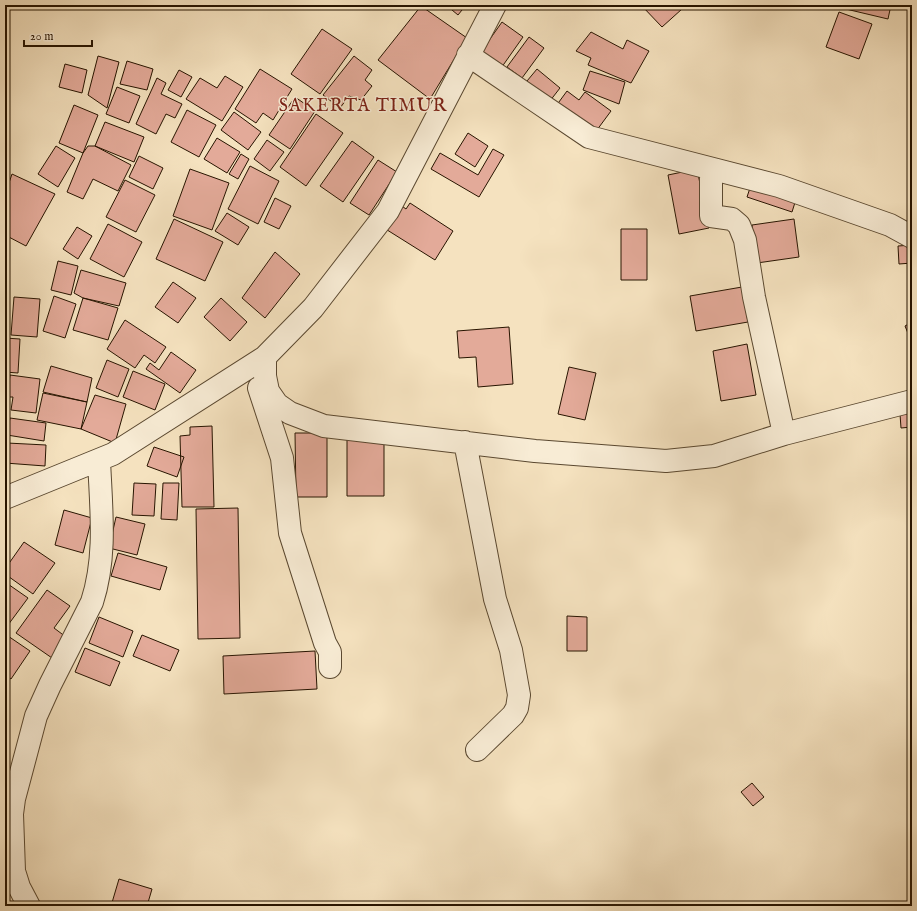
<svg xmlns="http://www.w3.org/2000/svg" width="917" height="911" font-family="'IM FELL English',serif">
  <rect width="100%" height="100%" fill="#f5e2bf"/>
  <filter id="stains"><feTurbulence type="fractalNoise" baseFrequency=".005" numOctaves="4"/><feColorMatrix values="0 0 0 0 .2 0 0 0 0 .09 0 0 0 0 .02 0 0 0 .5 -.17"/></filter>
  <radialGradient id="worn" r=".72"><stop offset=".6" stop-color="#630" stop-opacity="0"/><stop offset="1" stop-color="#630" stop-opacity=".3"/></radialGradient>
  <path fill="#e3aa99" stroke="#271400" d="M446,5H466L458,15Z
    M641,5H678L682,9L662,27Z
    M829,5H891L888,19Z
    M421,6L467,38L430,99L378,60Z
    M839,12L872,24L859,59L826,47Z
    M502,22L523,37L499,71L478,56Z
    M322,29L352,49L320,94L291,74Z
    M591,32L623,49L627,40L649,51L631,83L588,65L591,58L576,51Z
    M529,37L544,48L522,78L507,67Z
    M98,56L119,62L107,108L88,95Z
    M354,56L372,70L365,80L372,86L361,100L349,96L340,108L323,95Z
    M127,61L153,69L147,90L120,84Z
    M65,64L87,70L82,93L59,87Z
    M260,69L292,89L273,120L263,113L256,123L235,109Z
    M537,69L560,88L546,106L522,87Z
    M179,70L192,77L181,97L168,90Z
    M590,71L625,82L619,104L583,90Z
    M225,76L243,87L222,121L186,99L200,78L217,88Z
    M157,78L166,83L161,94L182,104L175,118L166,114L156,134L136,124Z
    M117,87L140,96L129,123L106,114Z
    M567,91L579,100L585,92L611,111L594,134L556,106Z
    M295,97L315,111L290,149L269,135Z
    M74,105L98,115L83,153L59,143Z
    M187,110L216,125L199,157L171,142Z
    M234,112L261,132L248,150L221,130Z
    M316,114L343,133L306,186L280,167Z
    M105,122L144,137L134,162L95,146Z
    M468,133L488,146L475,167L455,154Z
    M217,138L240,152L227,173L204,159Z
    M267,140L284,152L270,171L254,159Z
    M352,141L374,157L343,202L320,186Z
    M56,146L75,158L58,187L38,174Z
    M88,146H95L131,165L118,191L93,179L83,199L67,192L83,153Z
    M493,149L504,155L479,197L431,169L440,153L478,175Z
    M241,154L249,159L238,179L229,174Z
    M139,156L163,168L153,189L129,177Z
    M378,160L397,172L369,215L350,203Z
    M250,166L279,181L258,224L228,209Z
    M190,169L229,183L212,230L173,216Z
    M697,169L709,228L679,234L668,175Z
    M12,174L55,194L26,246L5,235V195Z
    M125,180L155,195L136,232L106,217Z
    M752,182L797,196L792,212L747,197Z
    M275,198L291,206L279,229L264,222Z
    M410,203L453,231L435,260L384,228L399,204L406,209Z
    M227,213L249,227L238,245L215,231Z
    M174,219L223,242L205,281L156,259Z
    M794,219L799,257L757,263L752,225Z
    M108,224L142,242L124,277L90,259Z
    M77,227L92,236L78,259L63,249Z
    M621,229H647V280H621Z
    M912,245V263L899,264L898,246Z
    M275,252L300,274L265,318L242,298Z
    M58,261L78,266L71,295L51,290Z
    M81,270L126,283L119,306L83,298L74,293Z
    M173,282L196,298L178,323L155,307Z
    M742,287L748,322L696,331L690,296Z
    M54,296L76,304L65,338L43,331Z
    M14,297L40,299L37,337L11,335Z
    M83,298L118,308L108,340L73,330Z
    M221,298L247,322L230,341L204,317Z
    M125,320L166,347L155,363L144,355L135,368L107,349Z
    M912,322V343L905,326Z
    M509,327L513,384L478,387L476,357L459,358L457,331Z
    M5,338L20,339L18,373L5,372Z
    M747,344L756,395L721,401L713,351Z
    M171,352L196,370L180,393L146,369L150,363L159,370Z
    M107,360L129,369L118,397L96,388Z
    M51,366L92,378L87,402L43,392Z
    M569,367L596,373L585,420L558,414Z
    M133,371L165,384L155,410L123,397Z
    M10,375L40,379L36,413L11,410L13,397H7Z
    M43,393L87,402L81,429L37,420Z
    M95,395L126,404L115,443L81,429Z
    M912,413V427L901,428L900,414Z
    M10,418L46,423L44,441L7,435Z
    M212,426L214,507H182L180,436L190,435V427Z
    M295,433H327V497H296Z
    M347,436H384V496H347Z
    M7,443L46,445L45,466L5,463Z
    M154,447L184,457L177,477L147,466Z
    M134,483L156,484L154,516L132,515Z
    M163,483H179L177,520L161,519Z
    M238,508L240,638L198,639L196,509Z
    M64,510L92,518L83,553L55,545Z
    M116,517L145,524L137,555L109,548Z
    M24,542L55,563L33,594L5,574V569Z
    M118,553L167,567L160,590L111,576Z
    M5,582L28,598L8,625L5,622Z
    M47,590L70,606L54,628L66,637L52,658L16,633Z
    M567,616L587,617V651H567Z
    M99,617L133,631L123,657L89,643Z
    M142,635L179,650L170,671L133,656Z
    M8,636L30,651L11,679L5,675V640Z
    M85,648L120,662L110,686L75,672Z
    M315,651L317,689L224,694L223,656Z
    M752,783L764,797L753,806L741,792Z
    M119,879L152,889L147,906H111Z"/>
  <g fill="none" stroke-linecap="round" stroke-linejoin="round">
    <defs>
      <path id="minor" d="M468,55L589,137L779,186L890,225L912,237
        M711,169V216L732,219L739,225L745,240L754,297L784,434
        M265,357V376L268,391L277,404L290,413L324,426L535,451L666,461L714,456L784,434L912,401
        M259,388L282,458L290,533L325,643L330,652V667
        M465,442L495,599L511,650L519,695L517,708L513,715L477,750
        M5,498L113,454L265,357L313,308L388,211L495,5
        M29,906L19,887L14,871L12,814L14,799L36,716L50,685L92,602C107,556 101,508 99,460"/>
    </defs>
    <use href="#minor" stroke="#5a4830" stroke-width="24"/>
    <use href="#minor" stroke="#f8ecd5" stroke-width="22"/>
  </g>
  <g text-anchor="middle" stroke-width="3" stroke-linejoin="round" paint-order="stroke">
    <g font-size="18" letter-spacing="1" fill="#7a1f14" stroke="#f8ecd5">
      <text x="363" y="111">SAKERTA TIMUR</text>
    </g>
  </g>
  <rect width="917" height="911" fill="none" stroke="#f5e2bf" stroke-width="20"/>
  <rect x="6" y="6" width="905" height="899" fill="none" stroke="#271400" stroke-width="2"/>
  <rect x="10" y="10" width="897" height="891" fill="none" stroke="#271400"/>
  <path d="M24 40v6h68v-6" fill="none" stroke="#271400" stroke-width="2"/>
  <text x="30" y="40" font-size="12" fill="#271400" stroke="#f8ecd5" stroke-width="3" paint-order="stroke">20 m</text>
  <rect width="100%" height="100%" filter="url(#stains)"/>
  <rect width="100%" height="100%" fill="url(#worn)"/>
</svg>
